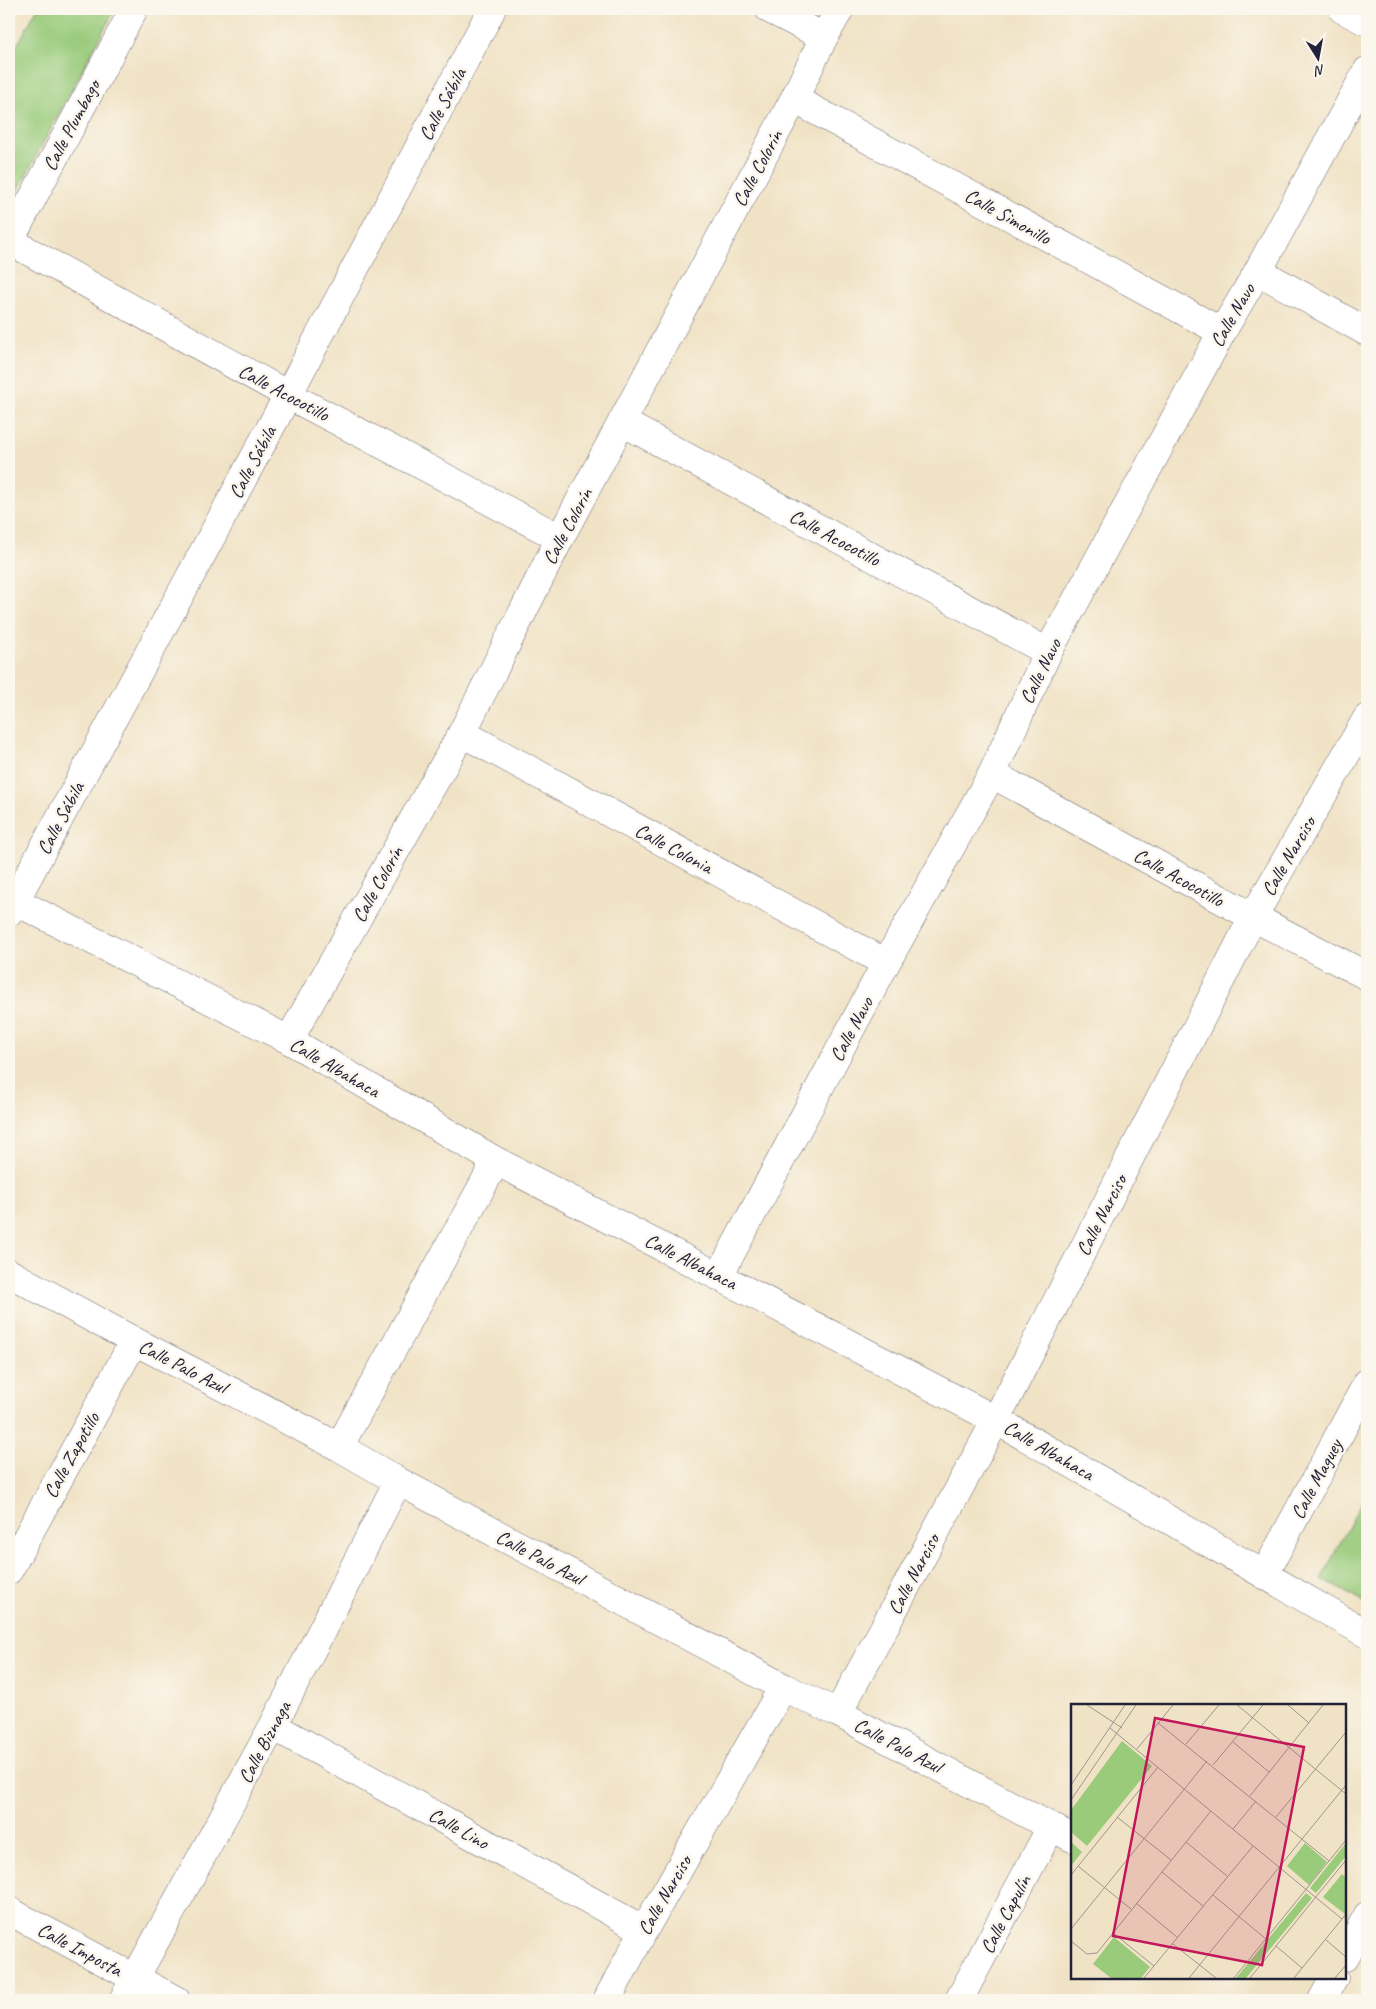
<svg xmlns="http://www.w3.org/2000/svg" width="1376" height="2009" font-family="Caveat,sans-serif">
  <rect width="100%" height="100%" fill="#fbf7ec"/>
  <filter id="ink" filterUnits="userSpaceOnUse"><feTurbulence type="fractalNoise" baseFrequency=".02" numOctaves="2"/><feDisplacementMap in="SourceGraphic" scale="10" xChannelSelector="R" yChannelSelector="G"/><feConvolveMatrix kernelMatrix="1 2 1 2 8 2 1 2 1" color-interpolation-filters="sRGB"/></filter>
  <filter id="wash" filterUnits="userSpaceOnUse"><feTurbulence type="fractalNoise" baseFrequency=".0096" numOctaves="4" result="noise"/><feDisplacementMap in="SourceGraphic" scale="20" xChannelSelector="R" yChannelSelector="G"/><feGaussianBlur stdDeviation="1.12" result="paint"/><feColorMatrix in="noise" values="0 0 0 0 0 0 0 0 0 0 0 0 0 0 0 0 0 1.4 0 .05"/><feComposite in="paint" operator="in"/></filter>
  <g filter="url(#wash)">
    <rect width="100%" height="100%" fill="#f0e2c5"/>
    <path fill="#99cb7b" stroke="#5e765b" d="M37,9H115L9,207V60Z
      M1367,1492V1604L1321,1579Z"/>
  </g>
  <g filter="url(#ink)">
    <g fill="none" stroke-linecap="round" stroke-linejoin="round">
      <defs>
        <path id="minor" d="M769,9L824,37
          M1342,9L1367,22
          M794,99L1222,332
          M10,241L288,395L560,538
          M9,242L134,9
          M1258,271L1367,332
          M622,422L1048,652
          M462,733L886,963
          M992,774L1253,917L1367,976
          M9,898L289,1040L496,1161L996,1420L1367,1634
          M9,912L288,395L492,9
          M289,1040L462,733L560,538L794,99L824,37L840,9
          M9,1273L134,1341L339,1447L398,1481L783,1687L838,1713L1072,1838
          M719,1276L886,963L992,774L1048,652L1222,332L1258,271L1367,71
          M339,1447L496,1161
          M9,1570L134,1341
          M1264,1575L1367,1383
          M838,1713L996,1420L1253,917L1367,718
          M273,1726L644,1930
          M9,1911L176,2000
          M1345,1957L1367,1916
          M123,2000L273,1726L398,1481
          M607,2000L644,1930L783,1687
          M959,2000L1051,1827
          M1322,2000L1334,1978"/>
      </defs>
      <use href="#minor" stroke="#6a656b" stroke-width="29"/>
      <use href="#minor" stroke="#fff" stroke-width="28"/>
    </g>
  </g>
  <g text-anchor="middle" stroke-width="5" stroke-linejoin="round" paint-order="stroke">
    <g font-size="20" fill="#22223b" stroke="#fbf7ec">
      <text transform="translate(442 104) rotate(-62)" y="7">Calle Sábila</text>
      <text transform="translate(71 125) rotate(-62)" y="7">Calle Plumbago</text>
      <text transform="translate(757 168) rotate(-62)" y="7">Calle Colorín</text>
      <text transform="translate(1008 216) rotate(29)" y="7">Calle Simonillo</text>
      <text transform="translate(1232 315) rotate(-60)" y="7">Calle Navo</text>
      <text transform="translate(284 392) rotate(28)" y="7">Calle Acocotillo</text>
      <text transform="translate(252 462) rotate(-62)" y="7">Calle Sábila</text>
      <text transform="translate(567 526) rotate(-62)" y="7">Calle Colorín</text>
      <text transform="translate(835 537) rotate(28)" y="7">Calle Acocotillo</text>
      <text transform="translate(1040 671) rotate(-64)" y="7">Calle Navo</text>
      <text transform="translate(60 818) rotate(-62)" y="7">Calle Sábila</text>
      <text transform="translate(674 848) rotate(28)" y="7">Calle Colonia</text>
      <text transform="translate(1288 856) rotate(-60)" y="7">Calle Narciso</text>
      <text transform="translate(1179 877) rotate(29)" y="7">Calle Acocotillo</text>
      <text transform="translate(377 884) rotate(-61)" y="7">Calle Colorín</text>
      <text transform="translate(851 1029) rotate(-62)" y="7">Calle Navo</text>
      <text transform="translate(335 1067) rotate(30)" y="7">Calle Albahaca</text>
      <text transform="translate(1101 1215) rotate(-63)" y="7">Calle Narciso</text>
      <text transform="translate(691 1261) rotate(27)" y="7">Calle Albahaca</text>
      <text transform="translate(183 1366) rotate(27)" y="7">Calle Palo Azul</text>
      <text transform="translate(1049 1450) rotate(30)" y="7">Calle Albahaca</text>
      <text transform="translate(71 1455) rotate(-61)" y="7">Calle Zapotillo</text>
      <text transform="translate(1316 1479) rotate(-62)" y="7">Calle Maguey</text>
      <text transform="translate(540 1557) rotate(28)" y="7">Calle Palo Azul</text>
      <text transform="translate(913 1574) rotate(-62)" y="7">Calle Narciso</text>
      <text transform="translate(264 1742) rotate(-62)" y="7">Calle Biznaga</text>
      <text transform="translate(898 1745) rotate(28)" y="7">Calle Palo Azul</text>
      <text transform="translate(459 1828) rotate(29)" y="7">Calle Lino</text>
      <text transform="translate(664 1895) rotate(-60)" y="7">Calle Narciso</text>
      <text transform="translate(1005 1914) rotate(-62)" y="7">Calle Capulín</text>
      <text transform="translate(80 1949) rotate(28)" y="7">Calle Imposta</text>
    </g>
  </g>
  <g transform="translate(1071 1704)">
    <rect width="275" height="275" fill="#f0e2c5"/>
    <path d="M51,37L81,62L16,142L0,128V106ZM0,138L11,148L0,162ZM234,139L256,158L238,181L216,162ZM275,139V152L245,189L239,184ZM271,170L275,174L274,210L252,193ZM235,189L241,194L175,274H165ZM43,233L79,263L70,274H40L22,260Z" fill="#99cb7b"/>
    <path fill="none" stroke="#9e958e" stroke-width="1" d="M16,1L51,24M166,1L275,90M217,1L238,19M87,19L258,157M39,24L271,215M162,38L198,68M115,40L148,1M66,45L102,1M142,61L192,1M0,81L54,1M179,92L252,1M0,96L65,1M46,113L100,156M205,113L275,28M162,125L185,97M115,138L156,172M7,162L60,205M91,168L132,202M0,171L87,63M142,191L195,235M65,199L107,234M0,225L136,57M41,228L83,262M255,236L275,253M0,237L16,250L26,249L140,107M102,240L145,274M205,242L231,264M73,274L182,142M118,274L275,81M163,274L275,136M179,274L275,156M223,274L275,210M264,274L275,261"/>
    <path fill="#c2185b" fill-opacity="0.15" stroke="#c2185b" stroke-width="2.5" d="M84,14L233,43L191,261L42,232Z"/>
    <rect width="275" height="275" fill="none" stroke="#22223b" stroke-width="2.5"/>
  </g>
  <rect width="1376" height="2009" fill="none" stroke="#fbf7ec" stroke-width="30"/>
  <g transform="translate(1318 58) rotate(169)" stroke="#fbf7ec" stroke-width="4" paint-order="stroke">
  <path d="M0-4L9 19L0 12L-9 19Z" fill="#22223b"/>
  <text y="-8" font-size="14" font-weight="bold" text-anchor="middle" fill="#22223b">N</text>
  </g>
</svg>
